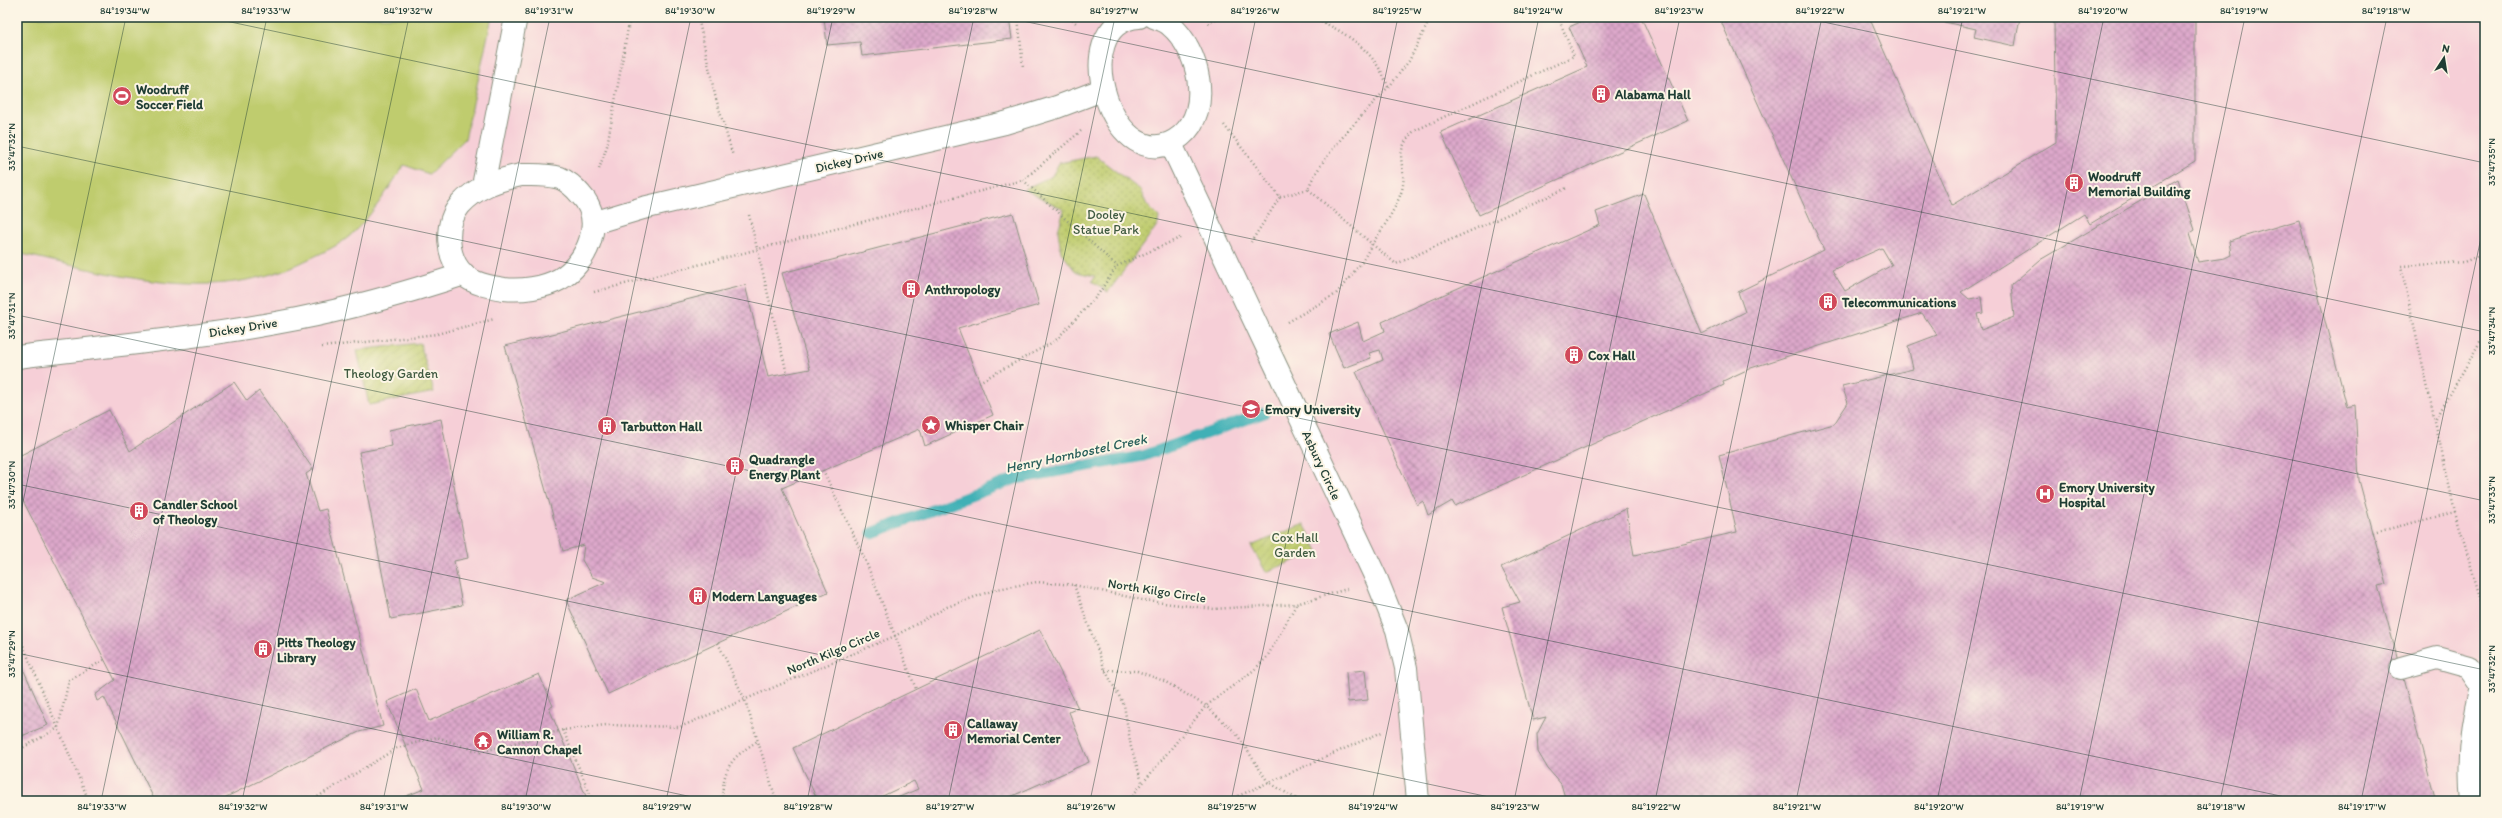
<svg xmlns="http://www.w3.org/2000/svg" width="2502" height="818" font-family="Itim,sans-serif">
  <defs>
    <pattern id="grass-dots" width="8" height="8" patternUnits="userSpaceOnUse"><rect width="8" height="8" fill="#bfcc6e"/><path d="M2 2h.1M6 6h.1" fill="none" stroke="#9ba75b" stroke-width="1.8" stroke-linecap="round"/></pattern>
    <pattern id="garden-furrows" width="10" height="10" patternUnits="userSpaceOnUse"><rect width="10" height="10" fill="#bfcc6e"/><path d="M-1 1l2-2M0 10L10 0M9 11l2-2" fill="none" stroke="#9ba75b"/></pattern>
    <pattern id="building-cross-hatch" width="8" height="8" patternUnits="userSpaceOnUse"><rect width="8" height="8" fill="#dda8cb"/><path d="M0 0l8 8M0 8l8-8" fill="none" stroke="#b38aa6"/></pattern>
  </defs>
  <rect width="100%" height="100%" fill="#fcf5e5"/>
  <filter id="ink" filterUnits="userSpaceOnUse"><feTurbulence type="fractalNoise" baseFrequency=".025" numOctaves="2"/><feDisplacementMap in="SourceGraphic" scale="8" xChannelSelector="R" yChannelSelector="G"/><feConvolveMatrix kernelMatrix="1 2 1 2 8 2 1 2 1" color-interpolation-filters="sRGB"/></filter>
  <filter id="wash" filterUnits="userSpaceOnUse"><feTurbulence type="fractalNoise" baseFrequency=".012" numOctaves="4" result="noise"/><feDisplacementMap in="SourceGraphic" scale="16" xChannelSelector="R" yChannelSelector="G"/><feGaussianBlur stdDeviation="0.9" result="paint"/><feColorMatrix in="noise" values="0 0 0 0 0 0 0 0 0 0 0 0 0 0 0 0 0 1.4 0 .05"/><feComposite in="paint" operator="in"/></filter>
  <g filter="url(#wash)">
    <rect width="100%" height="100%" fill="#f4e6cb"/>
    <path fill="#f6cfd7" d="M17,17H2485V801H17Z"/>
    <path fill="url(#grass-dots)" stroke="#6f8451" d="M1096,156L1140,190L1147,205L1159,217L1158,224L1108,292L1092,281L1095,276L1076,272L1061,252L1058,231L1064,210L1024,189L1052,176L1059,163Z"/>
    <path fill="url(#garden-furrows)" stroke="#6f8451" d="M420,343L434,392L369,405L357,350Z
      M1304,524L1318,551L1266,572L1251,546Z"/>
    <path fill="#bfcc6e" stroke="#6f8451" d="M17,17H492L465,139L429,174L404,165C389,188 374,213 353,233C342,244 324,252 309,259C212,308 116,274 17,253Z"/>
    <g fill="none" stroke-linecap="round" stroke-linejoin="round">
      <path stroke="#3fb0b6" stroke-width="11" d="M872,533L1015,479L1143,456L1264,413"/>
    </g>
    <g id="blocks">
      <path fill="url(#building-cross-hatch)" fill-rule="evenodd" d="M824,17H1009L1012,39L862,56L860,42L827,45Z
        M1592,17H1641L1688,121L1479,215L1441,132L1587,67L1569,27Z
        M1719,17H1869L1952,205L2056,142L2054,22L2036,17H2195V161L2090,224L2084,214L1961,292L1969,299L1981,297L1983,313L1977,314L1981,330L2014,317L2011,285L2040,260L2178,179L2195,230L2189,234L2198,262L2225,258L2231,255L2229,241L2299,220L2347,407L2355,405L2359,480L2387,584L2378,586L2436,801H1566L1561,784L1548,769L1538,752L1537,734L1546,717L1533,720L1502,607L1520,602L1501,567L1626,509L1634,555L1737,532L1719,455L1834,424L1848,403L1842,386L1913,369L1908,346L1937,335L1922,313L1751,368L1723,381L1724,385L1455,506L1452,501L1428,515L1423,501L1417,505L1356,372L1383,360L1380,350L1369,353L1371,358L1344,368L1329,334L1358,322L1363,341L1385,331L1382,322L1600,225L1596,212L1644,194L1702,334L1745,312L1738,292L1824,250ZM1882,248L1892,265L1845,291L1832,270Z
        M1922,17H2020L2015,46L1974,37L1976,29Z
        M1013,213L1039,305L958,328L993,415L925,446L920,429L782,488L828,592L608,694L566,600L606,582L592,577L582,560L584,545L563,551L505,346L745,285L768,377L810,369L782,273Z
        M234,382L247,401L259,391L313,469L306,474L318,511L326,509L383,726L359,732L218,801H155L104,697L97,701L95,695L115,680L17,489V457L109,410L130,451Z
        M441,419L468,558L454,561L462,605L391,619L359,452L392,446L389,430Z
        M1040,630L1078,708L1069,712L1089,762L1001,801H890L918,789L914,781L872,801H818L793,748Z
        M17,655L48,725L17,738Z
        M1365,670L1368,700L1348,702L1346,672Z
        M539,674L553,706L549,708L588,801H394L424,789L387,702L416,689L429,721Z"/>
    </g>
  </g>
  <g filter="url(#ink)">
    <use href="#blocks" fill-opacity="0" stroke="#8a9280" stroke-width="1"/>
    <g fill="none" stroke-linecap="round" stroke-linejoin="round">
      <defs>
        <path id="minor" d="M1139,17C1061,22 1116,189 1181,136C1213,110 1199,49 1170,25C1166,21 1159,19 1154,17
          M1171,144L1377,580L1397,630L1406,668L1418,801
          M521,175C533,175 548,174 560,178C567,181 576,189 581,195C606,221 587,263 560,279C544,288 521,291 504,289C490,287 474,284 464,275C446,258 444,224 460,205C476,187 497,180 521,175Z
          M483,186L516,17
          M593,223L643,208L1005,123L1057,107L1102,90
          M17,357C110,346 205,337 297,319C353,308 409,292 464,274
          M2401,668L2437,658L2469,667L2482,686C2472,724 2468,762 2472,801"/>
      </defs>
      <use href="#minor" stroke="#8a9280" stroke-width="24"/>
      <path stroke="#8a9280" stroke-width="2.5" stroke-dasharray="1 3" stroke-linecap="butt" d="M698,17L715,95L733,156
        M1018,17L1023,67
        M1069,17L1076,23
        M1558,17L1574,56L1414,131C1389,156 1410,168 1401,193C1394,212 1383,228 1372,244L1396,264L1567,188
        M1208,24L1218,17
        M1389,87L1409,61L1431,17
        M1224,125L1280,197L1251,242
        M1081,131L1023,180L1117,266
        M599,169L607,146L630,17
        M1280,197L1308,189
        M749,215L787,374
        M594,292L1023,180
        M1288,322L1336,294L1362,262L1372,244L1308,189C1320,157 1364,114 1388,87C1375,50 1347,33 1312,17
        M322,347L437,334L494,319
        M979,382L1055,341L1097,296L1117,266L1182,237
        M2436,419L2485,333
        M823,470L866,562L916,689
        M2455,512L2401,266L2464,262L2485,253
        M2373,533L2455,512L2485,614
        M1074,585L1105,670L1124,705L1131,747L1142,782
        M17,631L58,728L17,751
        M718,643L745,700L775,796L779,801
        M1105,670L1137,671L1164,681L1206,706L1236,733L1268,782L1300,801
        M563,730L593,801
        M89,801L58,728L69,680L104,660
        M311,801L397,748L437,737L480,752L563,730L606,725L680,727L895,636L947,607L997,589L1037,582L1074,585L1147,601L1214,609L1296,604L1347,589
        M722,801C723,766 731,758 759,740
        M1128,801L1206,706L1254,670L1267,657L1296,605
        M1227,801L1382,732"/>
      <use href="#minor" stroke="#fff" stroke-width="22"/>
    </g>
  </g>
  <path fill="none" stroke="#1f3d34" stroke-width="1" stroke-opacity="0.45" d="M207,17L2485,501M1004,17L2485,332M1800,17L2485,163M17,146L2485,670M17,315L2304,801M17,484L1508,801M17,530L126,17M17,653L711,801M101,801L267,17M242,801L409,17M383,801L550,17M525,801L691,17M666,801L833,17M807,801L974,17M948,801L1115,17M1090,801L1256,17M1231,801L1398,17M1372,801L1539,17M1514,801L1680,17M1655,801L1822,17M1796,801L1963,17M1937,801L2104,17M2079,801L2245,17M2220,801L2387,17M2361,801L2485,219"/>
  <defs>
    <symbol id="building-disc" viewBox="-11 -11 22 22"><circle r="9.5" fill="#d1495b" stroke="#fcf5e5"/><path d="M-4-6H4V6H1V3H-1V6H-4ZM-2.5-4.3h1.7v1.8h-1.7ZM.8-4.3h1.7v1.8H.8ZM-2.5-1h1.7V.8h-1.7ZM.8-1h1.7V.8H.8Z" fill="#fff"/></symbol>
    <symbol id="stadium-disc" viewBox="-11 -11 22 22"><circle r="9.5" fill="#d1495b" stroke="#fcf5e5"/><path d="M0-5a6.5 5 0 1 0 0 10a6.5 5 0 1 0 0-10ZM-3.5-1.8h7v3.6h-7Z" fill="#fff"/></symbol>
    <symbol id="university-disc" viewBox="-11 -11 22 22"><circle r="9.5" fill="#d1495b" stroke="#fcf5e5"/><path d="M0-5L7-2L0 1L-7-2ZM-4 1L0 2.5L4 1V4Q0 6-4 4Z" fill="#fff"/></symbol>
    <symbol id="sight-disc" viewBox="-11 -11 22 22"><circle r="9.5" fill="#d1495b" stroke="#fcf5e5"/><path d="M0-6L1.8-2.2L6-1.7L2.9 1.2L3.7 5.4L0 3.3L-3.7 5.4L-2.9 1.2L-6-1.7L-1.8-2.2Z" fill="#fff"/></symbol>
    <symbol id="hospital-disc" viewBox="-11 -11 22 22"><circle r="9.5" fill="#d1495b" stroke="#fcf5e5"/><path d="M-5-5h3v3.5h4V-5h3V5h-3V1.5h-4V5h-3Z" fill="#fff"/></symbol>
    <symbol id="temple-disc" viewBox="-11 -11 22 22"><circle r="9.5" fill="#d1495b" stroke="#fcf5e5"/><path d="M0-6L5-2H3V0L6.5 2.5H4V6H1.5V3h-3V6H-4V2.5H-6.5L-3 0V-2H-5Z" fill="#fff"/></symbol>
  </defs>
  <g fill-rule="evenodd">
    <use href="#building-disc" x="1590" y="83" width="22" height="22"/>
    <use href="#stadium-disc" x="111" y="85" width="22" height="22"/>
    <use href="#building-disc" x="2063" y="172" width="22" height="22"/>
    <use href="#building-disc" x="900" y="278" width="22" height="22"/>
    <use href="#building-disc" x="1817" y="291" width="22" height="22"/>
    <use href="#building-disc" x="1563" y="344" width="22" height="22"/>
    <use href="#university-disc" x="1240" y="398" width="22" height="22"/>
    <use href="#sight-disc" x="920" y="414" width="22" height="22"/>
    <use href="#building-disc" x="596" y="415" width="22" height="22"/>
    <use href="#building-disc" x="724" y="455" width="22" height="22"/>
    <use href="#hospital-disc" x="2034" y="483" width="22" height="22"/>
    <use href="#building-disc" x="128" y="500" width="22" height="22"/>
    <use href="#building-disc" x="687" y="585" width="22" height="22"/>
    <use href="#building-disc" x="252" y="638" width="22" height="22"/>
    <use href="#building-disc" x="942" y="719" width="22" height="22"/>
    <use href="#temple-disc" x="472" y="730" width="22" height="22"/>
  </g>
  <g text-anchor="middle" stroke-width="4" stroke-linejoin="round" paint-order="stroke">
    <g font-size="13" font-weight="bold" fill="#1f3d34" stroke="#fcf5e5" text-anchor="start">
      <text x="136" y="94">Woodruff<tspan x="136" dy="15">Soccer Field</tspan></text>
      <text x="1615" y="99">Alabama Hall</text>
      <text x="2088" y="181">Woodruff<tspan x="2088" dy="15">Memorial Building</tspan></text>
      <text x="925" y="294">Anthropology</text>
      <text x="1842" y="307">Telecommunications</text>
      <text x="1588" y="360">Cox Hall</text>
      <text x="1265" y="414">Emory University</text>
      <text x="945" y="430">Whisper Chair</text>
      <text x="621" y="431">Tarbutton Hall</text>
      <text x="749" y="464">Quadrangle<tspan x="749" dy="15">Energy Plant</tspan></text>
      <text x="2059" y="492">Emory University<tspan x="2059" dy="15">Hospital</tspan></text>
      <text x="153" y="509">Candler School<tspan x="153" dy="15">of Theology</tspan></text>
      <text x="712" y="601">Modern Languages</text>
      <text x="277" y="647">Pitts Theology<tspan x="277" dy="15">Library</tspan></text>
      <text x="967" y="728">Callaway<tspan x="967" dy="15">Memorial Center</tspan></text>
      <text x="497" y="739">William R.<tspan x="497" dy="15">Cannon Chapel</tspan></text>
    </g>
    <g font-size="13" fill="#1f3d34" stroke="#fcf5e5">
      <text transform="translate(849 160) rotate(-13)" y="5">Dickey Drive</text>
      <text transform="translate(243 327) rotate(-9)" y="5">Dickey Drive</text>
      <text transform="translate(1322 465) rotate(65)" y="5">Asbury Circle</text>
      <text transform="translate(1157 590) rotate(9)" y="5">North Kilgo Circle</text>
      <text transform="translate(833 651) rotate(-23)" y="5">North Kilgo Circle</text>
    </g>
    <g font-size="13" fill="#3f5a40" stroke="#fcf5e5">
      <text x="1106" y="219">Dooley<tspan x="1106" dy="15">Statue Park</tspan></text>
      <text x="391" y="378">Theology Garden</text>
      <text x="1295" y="542">Cox Hall<tspan x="1295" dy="15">Garden</tspan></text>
    </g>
    <g font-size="14" font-style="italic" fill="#29605b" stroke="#fcf5e5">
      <text transform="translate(1076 453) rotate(-12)" y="5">Henry Hornbostel Creek</text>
    </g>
  </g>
  <rect width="2502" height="818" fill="none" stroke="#fcf5e5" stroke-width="44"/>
  <g transform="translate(2444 58) rotate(12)" stroke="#fcf5e5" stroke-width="3" paint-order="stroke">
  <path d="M0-3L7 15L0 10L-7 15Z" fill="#1f3d34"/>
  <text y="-6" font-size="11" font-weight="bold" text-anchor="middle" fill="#1f3d34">N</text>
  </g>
  <rect x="22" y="22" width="2458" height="774" fill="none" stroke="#1f3d34" stroke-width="1.5"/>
  <g font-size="10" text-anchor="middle" fill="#1f3d34">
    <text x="125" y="14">84°19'34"W</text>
    <text x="266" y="14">84°19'33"W</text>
    <text x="408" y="14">84°19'32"W</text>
    <text x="549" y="14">84°19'31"W</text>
    <text x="690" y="14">84°19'30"W</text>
    <text x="831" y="14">84°19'29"W</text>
    <text x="973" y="14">84°19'28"W</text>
    <text x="1114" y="14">84°19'27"W</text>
    <text x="1255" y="14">84°19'26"W</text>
    <text x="1397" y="14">84°19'25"W</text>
    <text x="1538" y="14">84°19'24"W</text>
    <text x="1679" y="14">84°19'23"W</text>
    <text x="1820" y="14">84°19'22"W</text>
    <text x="1962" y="14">84°19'21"W</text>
    <text x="2103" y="14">84°19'20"W</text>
    <text x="2244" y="14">84°19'19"W</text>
    <text x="2386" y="14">84°19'18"W</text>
    <text transform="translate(11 147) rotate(-90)" y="4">33°47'32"N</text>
    <text transform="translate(2491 162) rotate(-90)" y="4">33°47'35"N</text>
    <text transform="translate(11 316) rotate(-90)" y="4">33°47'31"N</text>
    <text transform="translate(2491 331) rotate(-90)" y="4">33°47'34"N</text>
    <text transform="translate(11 485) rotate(-90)" y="4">33°47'30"N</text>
    <text transform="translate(2491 500) rotate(-90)" y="4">33°47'33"N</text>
    <text transform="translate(11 654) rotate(-90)" y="4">33°47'29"N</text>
    <text transform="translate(2491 669) rotate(-90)" y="4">33°47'32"N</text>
    <text x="102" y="810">84°19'33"W</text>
    <text x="243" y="810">84°19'32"W</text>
    <text x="384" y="810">84°19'31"W</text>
    <text x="526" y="810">84°19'30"W</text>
    <text x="667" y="810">84°19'29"W</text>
    <text x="808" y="810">84°19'28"W</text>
    <text x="950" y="810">84°19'27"W</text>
    <text x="1091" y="810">84°19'26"W</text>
    <text x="1232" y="810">84°19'25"W</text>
    <text x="1373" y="810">84°19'24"W</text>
    <text x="1515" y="810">84°19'23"W</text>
    <text x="1656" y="810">84°19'22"W</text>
    <text x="1797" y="810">84°19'21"W</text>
    <text x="1939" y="810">84°19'20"W</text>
    <text x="2080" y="810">84°19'19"W</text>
    <text x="2221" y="810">84°19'18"W</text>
    <text x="2362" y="810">84°19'17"W</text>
  </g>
</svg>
